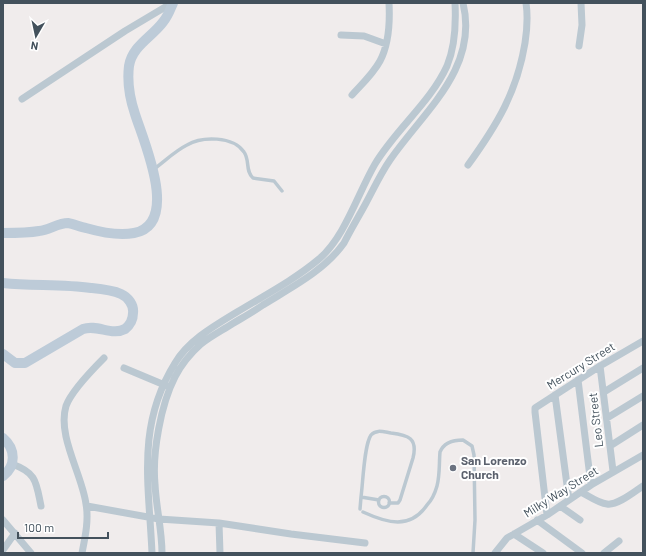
<svg xmlns="http://www.w3.org/2000/svg" width="646" height="556" font-family="Barlow,sans-serif">
  <rect width="100%" height="100%" fill="#f0ecec"/>
  <g fill="none" stroke-linecap="round" stroke-linejoin="round">
    <path stroke="#bbc8d1" stroke-width="3.5" d="M154,169C165,161 175,151 187,145C202,136 233,136 244,152C250,160 245,171 253,178L274,181L282,191
      M378.5 502a5.5 5.5 0 1 1 11 0a5.5 5.5 0 1 1-11 0Z
      M379,500L361,497C363,483 364,445 371,435C376,429 384,432 391,433C408,435 418,438 413,458L400,500L398,503H389
      M360,509L361,497
      M363,512C387,523 410,530 427,505C432,500 435,493 437,486C440,475 439,463 440,452C444,442 454,440 463,440L472,446L474,455L475,520L473,553"/>
    <path stroke="#bbc8d1" stroke-width="7" d="M341,35L364,36L386,44
      M579,46L582,25L581,3
      M352,95C361,85 373,74 380,61C389,44 390,22 389,3
      M22,99L125,31L172,3
      M468,165C497,125 517,92 525,43C527,30 528,16 526,3
      M600,366L613,471
      M124,368L167,386
      M578,380L591,485
      M604,392L643,368
      M555,395L569,500
      M607,418L643,396
      M610,446L643,425
      M12,464C37,473 36,482 41,506
      M581,492C589,496 598,503 607,504C617,506 634,492 643,486
      M87,506L159,519L219,523L291,534L365,543
      M560,506L580,520
      M547,515L535,412V408L600,366L643,341
      M3,520L31,553
      M537,520L582,553
      M219,523L220,553
      M514,534L543,553
      M3,550L15,533
      M82,553C85,538 89,520 86,504C82,474 57,436 66,406C71,392 93,369 104,358
      M152,553C149,484 136,426 175,363C189,340 214,326 237,312C265,295 294,280 319,259C345,237 358,193 375,164C396,129 430,103 447,66C455,47 456,23 455,3
      M162,553C162,530 156,507 155,484C152,453 161,404 175,377C181,365 191,353 201,344C211,336 221,331 232,324C242,318 253,312 263,305C292,287 324,271 344,243C351,229 359,216 366,203C374,188 381,173 390,160C423,112 479,69 463,3
      M495,553L507,538L547,515L591,485L643,455
      M604,553L619,541"/>
    <path stroke="#bdcbd8" stroke-width="10" d="M3,233C15,233 28,233 39,231C49,230 58,223 68,223C74,224 80,227 86,228C100,232 119,236 134,233C181,224 143,140 135,114C130,99 127,82 129,66C132,46 152,37 163,22C168,16 170,10 173,3
      M3,283C32,286 62,284 91,288C101,289 112,290 121,294C128,297 134,305 133,313C133,319 130,325 125,329C112,336 97,324 83,329L25,363H15L3,354
      M3,438C16,449 16,466 3,476"/>
  </g>
  <circle fill="#6b7280" stroke="#fff" stroke-width="1.5" cx="453" cy="468" r="4"/>
  <g text-anchor="middle" stroke-width="4" stroke-linejoin="round" paint-order="stroke">
    <g font-size="12" fill="#43515c" stroke="#fff">
      <text transform="translate(581 366) rotate(-32)" y="4">Mercury Street</text>
      <text transform="translate(596 420) rotate(-97)" y="4">Leo Street</text>
      <text transform="translate(561 492) rotate(-32)" y="4">Milky Way Street</text>
    </g>
    <g font-size="12" font-weight="bold" fill="#5b616d" stroke="#fff" text-anchor="start">
      <text x="461" y="465">San Lorenzo<tspan x="461" dy="14">Church</tspan></text>
    </g>
  </g>
  <rect width="646" height="556" fill="none" stroke="#43515c" stroke-width="8"/>
  <g transform="translate(36 36) rotate(189)" stroke="#ffffff" stroke-width="3" paint-order="stroke">
  <path d="M0-3L7 15L0 10L-7 15Z" fill="#43515c"/>
  <text y="-6" font-size="11" font-weight="bold" text-anchor="middle" fill="#43515c">N</text>
  </g>
  <path d="M18 532v6h90v-6" fill="none" stroke="#43515c" stroke-width="2"/>
  <text x="24" y="532" font-size="12" fill="#43515c" stroke="#ffffff" stroke-width="3" paint-order="stroke">100 m</text>
</svg>
